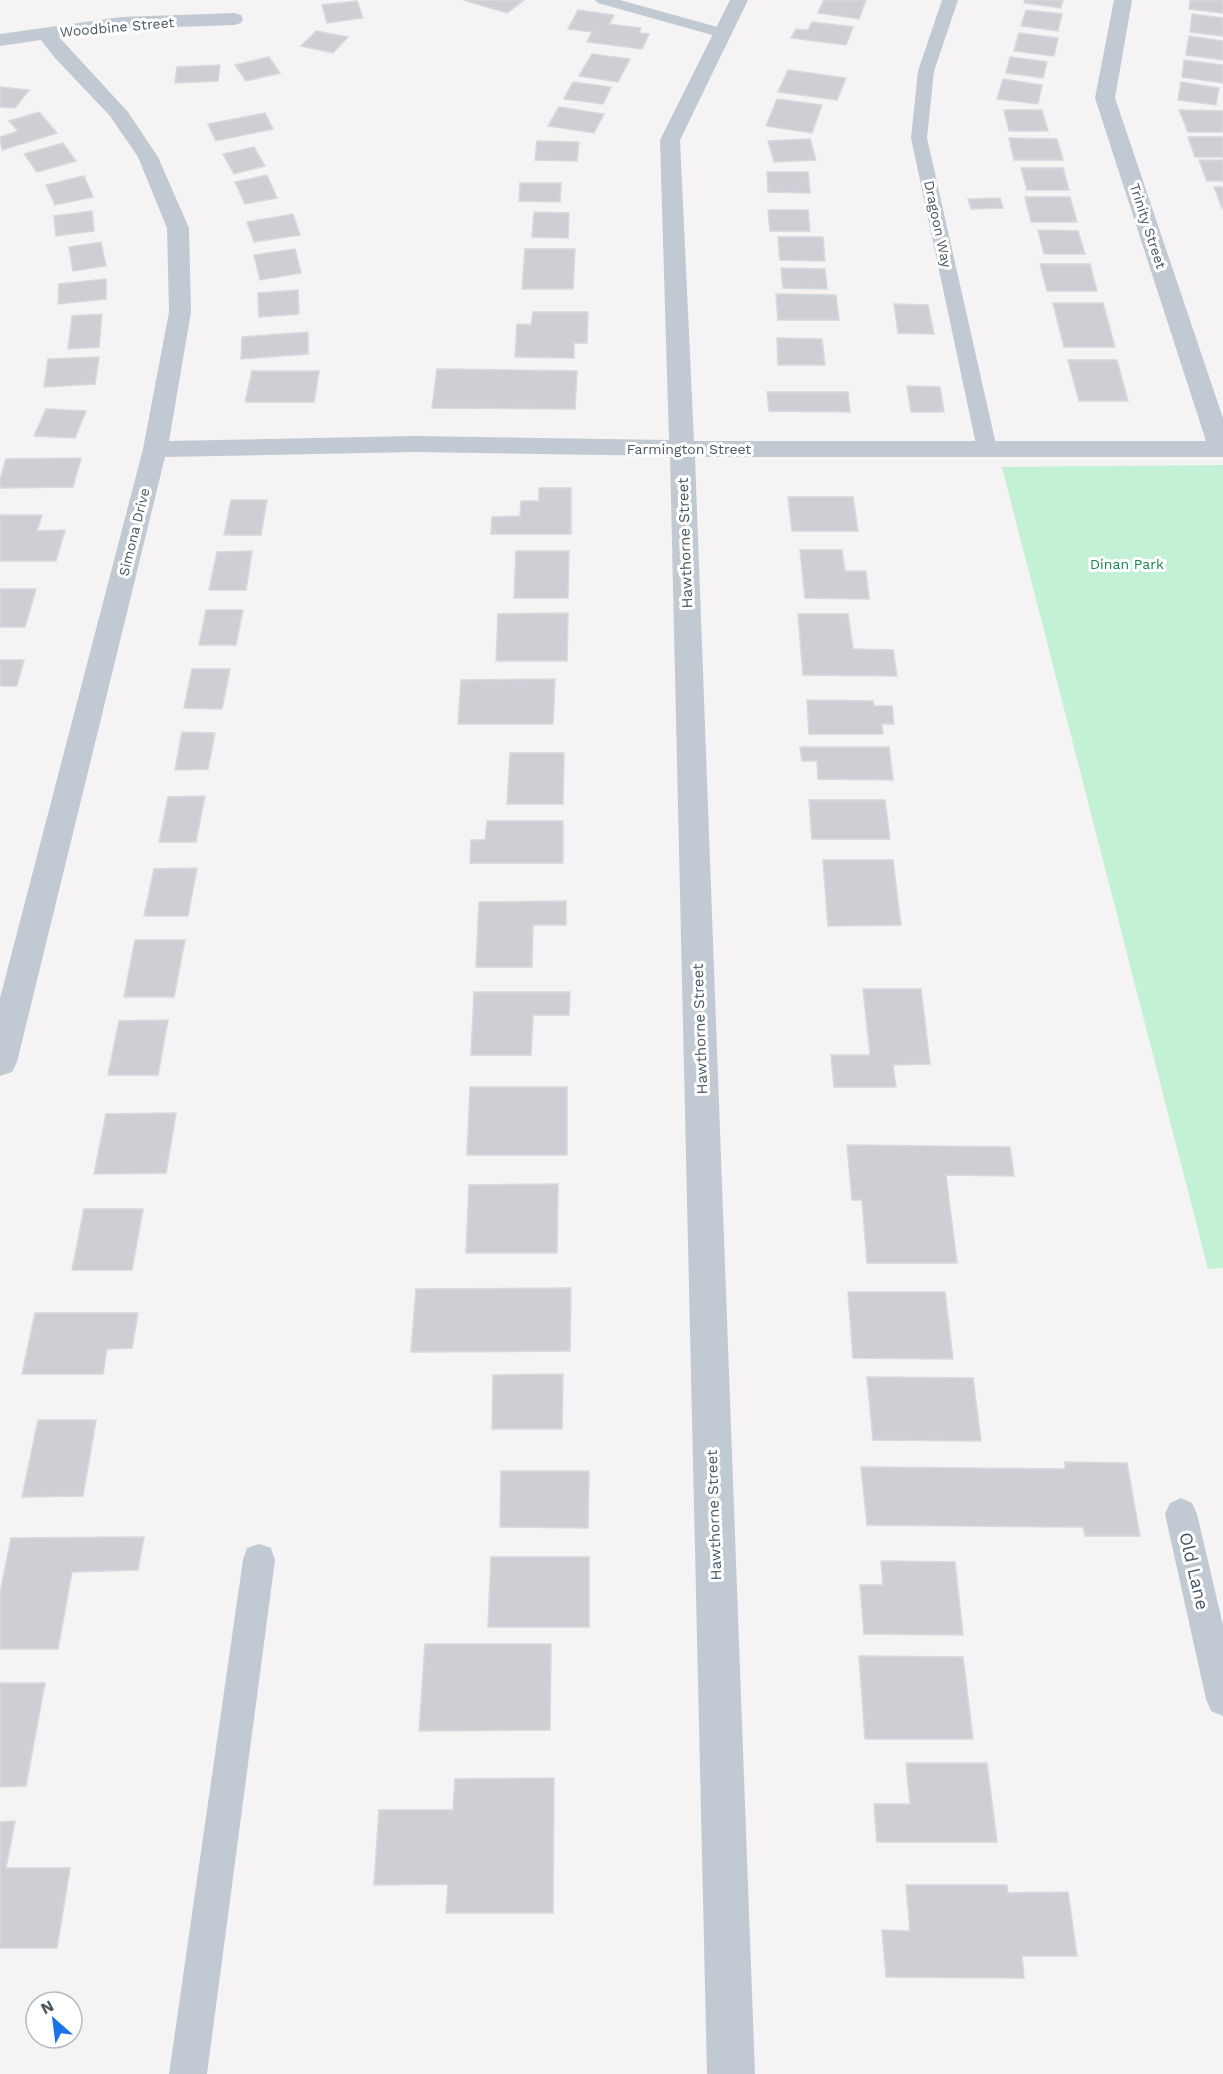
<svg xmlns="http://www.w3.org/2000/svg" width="1223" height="2074" font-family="'Work Sans',sans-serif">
  <rect width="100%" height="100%" fill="#f5f3f3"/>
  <path fill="#c3f1d5" d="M1223,465V1268L1208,1269L1002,467Z"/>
  <path fill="#cdcfd5" stroke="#d7d9de" stroke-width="1.5" d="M463,0H524L507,13Z
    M824,0H866L859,19L818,13Z
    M1025,0H1063L1061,8L1024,3Z
    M1190,0H1223V13L1189,9Z
    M357,1L363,18L327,23L322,5Z
    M578,10L614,15L609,24L641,28L639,33L649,34L642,49L587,42L592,32L568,29Z
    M1026,10L1062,14L1058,31L1021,26Z
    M1192,14L1223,18V36L1190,32Z
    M812,22L853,27L846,45L791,38L796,29L808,30Z
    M316,31L348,37L333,53L301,46Z
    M1019,33L1058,38L1054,56L1014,51Z
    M1189,36L1223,41V60L1186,55Z
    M592,54L630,59L618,82L579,76Z
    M269,57L280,73L246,81L235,65Z
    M1010,57L1047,62L1043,78L1006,73Z
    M1184,60L1223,65V83L1182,77Z
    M220,65L218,81L175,83L177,67Z
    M788,70L846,78L837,100L778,92Z
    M1003,79L1042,85L1038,104L997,99Z
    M573,82L611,87L603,104L564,99Z
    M1181,82L1219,88L1216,105L1178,100Z
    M0,87L29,90L15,108L0,107Z
    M777,99L822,105L812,133L766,126Z
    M559,107L604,114L594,133L548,126Z
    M1004,110H1042L1048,131H1009Z
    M1179,110L1223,111V132H1188Z
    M39,112L57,133L2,150L0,137L18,131L9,121Z
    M265,113L273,129L216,141L208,124Z
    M1188,137H1223V157H1195Z
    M1009,138L1057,139L1063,160H1014Z
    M810,139L816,160L774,162L768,141Z
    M537,141L579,142L577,161L535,160Z
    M63,143L76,161L37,172L24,154Z
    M254,147L265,166L234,174L223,154Z
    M1199,160H1223V181H1207Z
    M1021,168H1063L1069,190H1027Z
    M767,172H808L810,193L768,192Z
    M267,175L277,198L245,204L235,182Z
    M84,176L93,197L55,205L46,185Z
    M520,183H561L560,202L519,201Z
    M1214,187H1223V208H1222Z
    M1025,197H1070L1077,222H1031Z
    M1000,198L1003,208L971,209L968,199Z
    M768,210H808L810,231H770Z
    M92,211L94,231L56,236L54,216Z
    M534,212L569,213L568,238L532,237Z
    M293,214L300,235L254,242L247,222Z
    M1038,230L1078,231L1085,254H1044Z
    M778,237H823L825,261L780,260Z
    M101,242L106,266L73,271L69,247Z
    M295,249L301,273L260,280L254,255Z
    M525,249H575L573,289H522Z
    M1040,264H1090L1097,291H1047Z
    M781,268L825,269L827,289L783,288Z
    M106,279V299L58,304L59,284Z
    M298,290L299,314L259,317L258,293Z
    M776,294L836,295L839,320H778Z
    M1053,303H1103L1115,347H1064Z
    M894,304L928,305L934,334L898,333Z
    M533,312H588L587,343H574V358L515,357L517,324L531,325Z
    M102,314L99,347L68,349L72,316Z
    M308,332V354L241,359L242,337Z
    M777,338L822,339L825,365H778Z
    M99,357L95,384L44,387L48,359Z
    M1068,360H1117L1128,401H1079Z
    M437,369L577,371L575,409L432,408Z
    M252,371H319L314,402H245Z
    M907,386L940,387L944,412H911Z
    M767,392H848L850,412L769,411Z
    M46,409L86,411L75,438L34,436Z
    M81,458L73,487L0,488V479L6,459Z
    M539,488H571V534H491L492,517L520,516L521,501H539Z
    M788,497H853L858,531H792Z
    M231,500H267L261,535H224Z
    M0,515H42L37,531L65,530L56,561H0Z
    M800,550H842L845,571H866L869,599L805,598Z
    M252,551L246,590H209L217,552Z
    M516,551H569L568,598H514Z
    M0,589H36L25,627H0Z
    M206,610H243L236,645H199Z
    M568,613L567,661H496L498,614Z
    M798,614H848L853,649L893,650L897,676L803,675Z
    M0,660H24L17,686H0Z
    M192,669H230L222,709L184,708Z
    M555,679L553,724H458L461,680Z
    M807,700L873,701L874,706H892L894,724H882L883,734H809Z
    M182,732L215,733L208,769L175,770Z
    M800,747H889L893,780L818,779L817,761H802Z
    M510,753H564L563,804H507Z
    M205,796L196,842H159L168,797Z
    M809,800H885L890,839H812Z
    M487,821H563V863H470L471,840H485Z
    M823,860H893L901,925L828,926Z
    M197,868L188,916H144L154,869Z
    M566,901V925H533L532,967H476L479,902Z
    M135,940H185L174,997H124Z
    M863,989H921L930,1064L893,1065L896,1087H834L831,1055H870Z
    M474,992H570L569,1015H533L531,1055H471Z
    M168,1020L158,1075H108L119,1021Z
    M470,1087H567V1155H467Z
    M176,1113L166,1173L94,1174L106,1114Z
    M847,1145L1010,1147L1014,1176L946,1175L957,1263H867L862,1200H852Z
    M558,1184L557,1253H466L469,1185Z
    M84,1209H143L132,1270H72Z
    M571,1288L570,1351L411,1352L416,1289Z
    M848,1292H945L953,1359L853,1358Z
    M35,1313H138L132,1348L107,1349L103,1374H22Z
    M563,1374L562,1429H492L493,1375Z
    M867,1377L973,1378L981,1441L873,1440Z
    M38,1420H96L83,1496L22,1497Z
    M1065,1462L1127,1463L1140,1536H1085L1083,1527L867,1525L861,1467L1065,1469Z
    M501,1471H589L588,1528L500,1527Z
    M144,1537L138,1570L72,1572L58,1649H0V1593L11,1538Z
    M491,1557H589V1627H488Z
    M881,1561L955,1562L963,1635L864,1634L860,1585H883Z
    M425,1644H551L550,1730L419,1731Z
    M859,1656L963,1657L973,1739H865Z
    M0,1683H45L26,1786L0,1787Z
    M906,1763H987L997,1842H877L874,1804H910Z
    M554,1778L553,1913H446L448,1884L374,1885L379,1810H453L455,1779Z
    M15,1821L6,1868H70L57,1948H0V1822Z
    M906,1885H1007L1008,1893L1068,1892L1077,1956H1022L1024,1978L886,1977L882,1930L910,1931Z"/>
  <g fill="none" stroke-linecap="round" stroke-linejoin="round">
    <path fill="#c1cad2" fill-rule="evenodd" d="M595,0H620L728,30L731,33L723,38L598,3Z
      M942,0H958L934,71L927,138L997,449L994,454L987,456L980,454L977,449L911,138L918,71Z
      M1181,1498L1192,1503L1197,1514L1223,1625V1716L1211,1711L1206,1699L1165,1514L1170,1503Z
      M259,1544L271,1548L275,1560L207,2074H169L243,1560L247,1548Z"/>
    <path fill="#c1cad2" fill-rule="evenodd" d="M730,0H748L680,140L694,441H1206L1095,98L1114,0H1132L1115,98L1223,418V457H695L755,2074H707L670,456L414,452L165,457L17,1062L12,1072L0,1076V998L143,449L169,312L167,228L138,157L110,116L55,58L41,40L0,46V34L121,17L234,13L241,15L243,19L241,23L234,25L121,29L59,37L128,112L158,157L189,228L191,312L169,441L414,436L669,440L660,140Z"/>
  </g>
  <g text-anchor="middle" stroke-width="6" stroke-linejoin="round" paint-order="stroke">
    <g font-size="14" fill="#4a5661" stroke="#fff">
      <text transform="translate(117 27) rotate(-5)" y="5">Woodbine Street</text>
      <text transform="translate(938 224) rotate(78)" y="5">Dragoon Way</text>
      <text transform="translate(1148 226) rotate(72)" y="5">Trinity Street</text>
      <text x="689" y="454">Farmington Street</text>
      <text transform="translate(134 532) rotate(-76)" y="5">Simona Drive</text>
    </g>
    <g font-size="14" fill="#17864f" stroke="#fff">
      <text x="1127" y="569">Dinan Park</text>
    </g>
    <g font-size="15" fill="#4a5661" stroke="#fff">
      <text transform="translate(685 543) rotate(-92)" y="5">Hawthorne Street</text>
      <text transform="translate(700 1029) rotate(-92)" y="5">Hawthorne Street</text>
      <text transform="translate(714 1515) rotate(-92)" y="5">Hawthorne Street</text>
    </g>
    <g font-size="18" fill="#4a5661" stroke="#fff">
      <text transform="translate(1194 1571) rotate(77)" y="6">Old Lane</text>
    </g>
  </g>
  <g transform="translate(54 2020) rotate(332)"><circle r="28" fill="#ffffff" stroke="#b7bbc0" stroke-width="1.5"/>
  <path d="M0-4.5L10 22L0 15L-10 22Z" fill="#1a73e8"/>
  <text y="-9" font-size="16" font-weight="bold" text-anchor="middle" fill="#4a5661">N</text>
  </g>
</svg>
